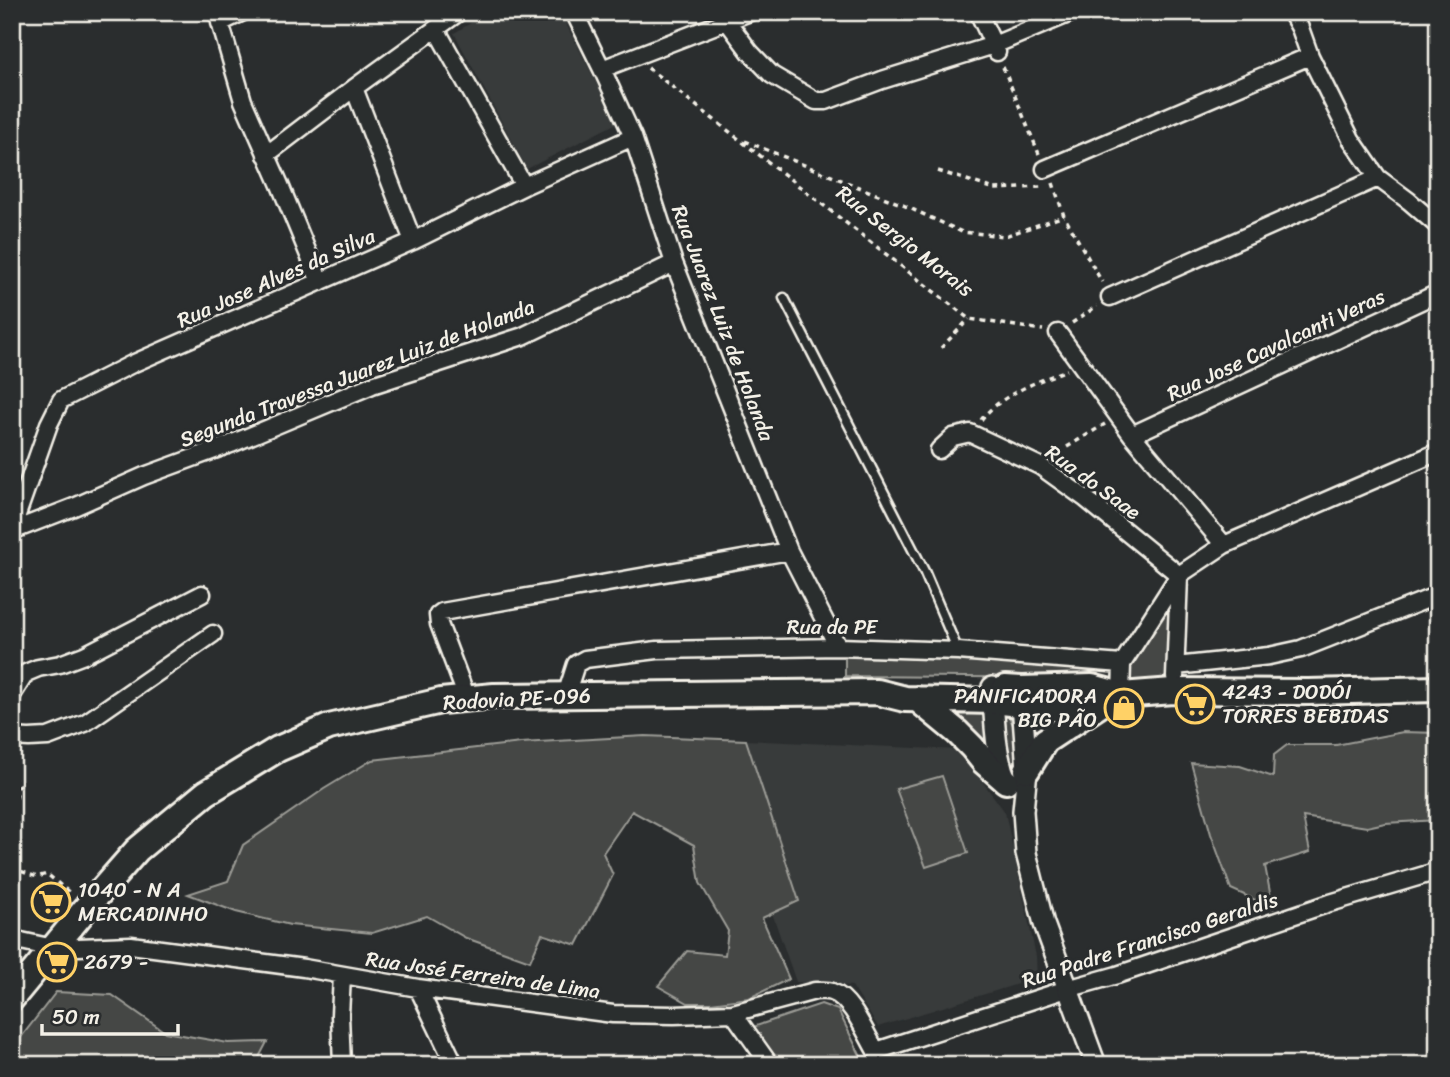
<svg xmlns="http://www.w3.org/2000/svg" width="1450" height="1077" font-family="Sriracha,sans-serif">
  <rect width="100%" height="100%" fill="#2a2d2e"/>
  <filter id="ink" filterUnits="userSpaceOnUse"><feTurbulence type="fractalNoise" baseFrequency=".0143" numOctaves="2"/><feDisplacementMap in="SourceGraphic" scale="14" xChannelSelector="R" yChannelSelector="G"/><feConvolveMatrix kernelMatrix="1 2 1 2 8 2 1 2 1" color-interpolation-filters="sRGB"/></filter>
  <g filter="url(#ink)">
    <path fill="#373a3a" d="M489,12H560L617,123L527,169L454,33Z
      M746,740L959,750L1005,812L1036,956L1037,978L878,1027L852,986L796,982L772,913L799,901Z"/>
    <path fill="#444645" stroke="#9c9c96" stroke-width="2" d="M1170,608L1168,680H1126L1127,663L1164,609Z
      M845,654L1092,664V678L845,676Z
      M930,703L996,704L986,727L987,758Z
      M1006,710L1014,727L1016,771L1001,772L1000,718Z
      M1403,732L1438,733V820L1385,823L1367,827L1303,817L1310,852L1265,866L1273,908L1231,889L1211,834L1191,763L1240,766L1273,777L1274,755L1287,745H1336Z
      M645,736L746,740L799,901L762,918L789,979L749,998L711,1003H688L658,986L687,951L725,955L728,931L700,883L694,845L632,811L603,853L613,875L577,945L542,934L530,961L466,938L427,916L372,933L290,925L236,912L188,894L228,881L243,845L324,789L372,760L521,743Z
      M942,776L968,853L926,867L896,789Z
      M56,992L112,995L165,1032L228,1043L267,1042L255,1065H12V1049Z
      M821,1004L838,1010L865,1065H769L753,1027Z"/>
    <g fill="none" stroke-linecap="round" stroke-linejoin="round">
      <defs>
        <path id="service" d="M784,298L924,571L958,651"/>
        <path id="minor" d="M217,12L243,101L280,185L320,282
          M574,12L602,69L633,137L674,263L789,551L838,647
          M978,12L997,52
          M1291,12L1300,28L1310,56L1351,139L1378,178L1409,201L1438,226
          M727,21L750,52L772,75L816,101H826L882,80L994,45L1073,12
          M220,23L243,12
          M436,29L524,186
          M602,69L750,12
          M354,88L413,241
          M266,155L354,88L459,12
          M1045,169L1310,56
          M1110,297L1378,178
          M1058,333L1132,435L1224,545
          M1132,435L1438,293
          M939,450L953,437L970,433L1040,466L1086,499L1179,575
          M12,529L49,424L61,400L132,364L413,241L524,186L633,137
          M12,531L74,507L144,476L231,444L372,385L523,336L674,263
          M1176,666L1269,656L1301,649L1438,595
          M1175,677L1179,577
          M12,695L26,673L38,668L60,664L84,655L202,594
          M566,695L576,664L585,659L657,650L838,647L958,651L1122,664
          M1121,695L1122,664L1179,575L1224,545L1438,452
          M467,698L439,624L438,615L442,612L789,551
          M12,737L29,738L48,737L85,723L213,634
          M12,939L53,948L131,945L304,968L418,988L613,1014L674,1015L733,1013L815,991C821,991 827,990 832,992C851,998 866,1034 876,1051L1067,989L1117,975L1330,903L1438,871
          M342,976L340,1015L342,1065
          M418,988L455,1065
          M733,1013L770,1065"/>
        <path id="tertiary" d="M992,687C995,719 994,752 1007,782
          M1021,690L1027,770L1023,811L1026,853L1044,924L1096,1065"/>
        <path id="primary" d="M1005,688L1021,689L1092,687L1121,695L1173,691L1308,692L1438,689
          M917,699L957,732L972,747L984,762L1006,781
          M1027,770L1045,741L1098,706
          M12,998L87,907L137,850L206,793L278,749L329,727L441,701L494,696L877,692L905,699L993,701L1054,708L1100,704L1121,695"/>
      </defs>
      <use href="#service" stroke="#f4f1e8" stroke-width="13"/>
      <use href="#minor" stroke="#f4f1e8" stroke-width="21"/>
      <use href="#tertiary" stroke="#f4f1e8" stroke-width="24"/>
      <use href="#primary" stroke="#f4f1e8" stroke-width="30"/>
      <path stroke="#f4f1e8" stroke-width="3.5" stroke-dasharray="5 5" stroke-linecap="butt" d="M1003,67L1039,154
        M648,68L969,319L1043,330
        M745,141L903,205L962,232L1005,236L1064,216
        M938,171L995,189L1042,187
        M1053,183L1064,216L1102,282
        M1072,323L1097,306
        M941,348L969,319
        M981,420C1000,395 1038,381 1067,370
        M1067,447L1105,424
        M12,776L19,785L12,817
        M12,868L37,877L47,874L71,894"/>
      <use href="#service" stroke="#2a2d2e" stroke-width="8"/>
      <use href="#minor" stroke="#2a2d2e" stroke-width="16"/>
      <use href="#tertiary" stroke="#2a2d2e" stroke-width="19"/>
      <use href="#primary" stroke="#2a2d2e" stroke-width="24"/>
    </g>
  </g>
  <defs>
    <symbol id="supermarket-ring" viewBox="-11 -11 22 22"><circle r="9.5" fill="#2a2d2e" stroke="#ffd166" stroke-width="1.5"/><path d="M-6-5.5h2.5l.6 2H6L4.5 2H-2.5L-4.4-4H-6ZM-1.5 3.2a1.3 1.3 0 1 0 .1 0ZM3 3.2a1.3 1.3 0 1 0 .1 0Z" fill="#ffd166"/></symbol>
    <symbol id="shop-ring" viewBox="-11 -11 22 22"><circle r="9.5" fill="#2a2d2e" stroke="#ffd166" stroke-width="1.5"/><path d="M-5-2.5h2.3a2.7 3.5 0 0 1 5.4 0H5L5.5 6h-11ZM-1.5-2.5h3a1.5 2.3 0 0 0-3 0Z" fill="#ffd166"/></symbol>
  </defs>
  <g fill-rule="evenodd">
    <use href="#supermarket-ring" x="1173" y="682" width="44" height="44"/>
    <use href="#shop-ring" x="1102" y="686" width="44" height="44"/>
    <use href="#supermarket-ring" x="29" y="880" width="44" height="44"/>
    <use href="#supermarket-ring" x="35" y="940" width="44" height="44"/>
  </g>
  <g text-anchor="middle" stroke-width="6" stroke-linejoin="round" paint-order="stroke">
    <g font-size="21" fill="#f4f1e8" stroke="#2a2d2e">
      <text transform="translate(905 241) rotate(38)" y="7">Rua Sergio Morais</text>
      <text transform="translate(276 278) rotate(-24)" y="7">Rua Jose Alves da Silva</text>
      <text transform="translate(723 323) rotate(69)" y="7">Rua Juarez Luiz de Holanda</text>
      <text transform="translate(1276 345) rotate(-25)" y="7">Rua Jose Cavalcanti Veras</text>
      <text transform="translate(357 373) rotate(-21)" y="7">Segunda Travessa Juarez Luiz de Holanda</text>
      <text transform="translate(1093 482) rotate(36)" y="7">Rua do Saae</text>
      <text x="832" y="634">Rua da PE</text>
      <text transform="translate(517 699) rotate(-3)" y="7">Rodovia PE-096</text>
      <text transform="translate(1150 940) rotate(-18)" y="7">Rua Padre Francisco Geraldis</text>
      <text transform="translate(483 975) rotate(8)" y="7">Rua José Ferreira de Lima</text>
    </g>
    <g font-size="21" fill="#f4f1e8" stroke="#2a2d2e" text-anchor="start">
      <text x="1222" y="699">4243 - DODÓI<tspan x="1222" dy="24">TORRES BEBIDAS</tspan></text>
      <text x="1097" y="703" text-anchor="end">PANIFICADORA<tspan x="1097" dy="24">BIG PÃO</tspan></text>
      <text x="78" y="897">1040 - N A<tspan x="78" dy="24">MERCADINHO</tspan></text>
      <text x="84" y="969">2679 -</text>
    </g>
  </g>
  <rect width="1450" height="1077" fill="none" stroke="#2a2d2e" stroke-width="42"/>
  <rect x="21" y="21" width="1408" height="1035" fill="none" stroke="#f4f1e8" stroke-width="2.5" filter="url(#ink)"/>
  <path d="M42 1024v10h136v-10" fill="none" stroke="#f4f1e8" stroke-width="3.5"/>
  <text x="52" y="1024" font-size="21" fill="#f4f1e8" stroke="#2a2d2e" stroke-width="5" paint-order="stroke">50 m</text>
</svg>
